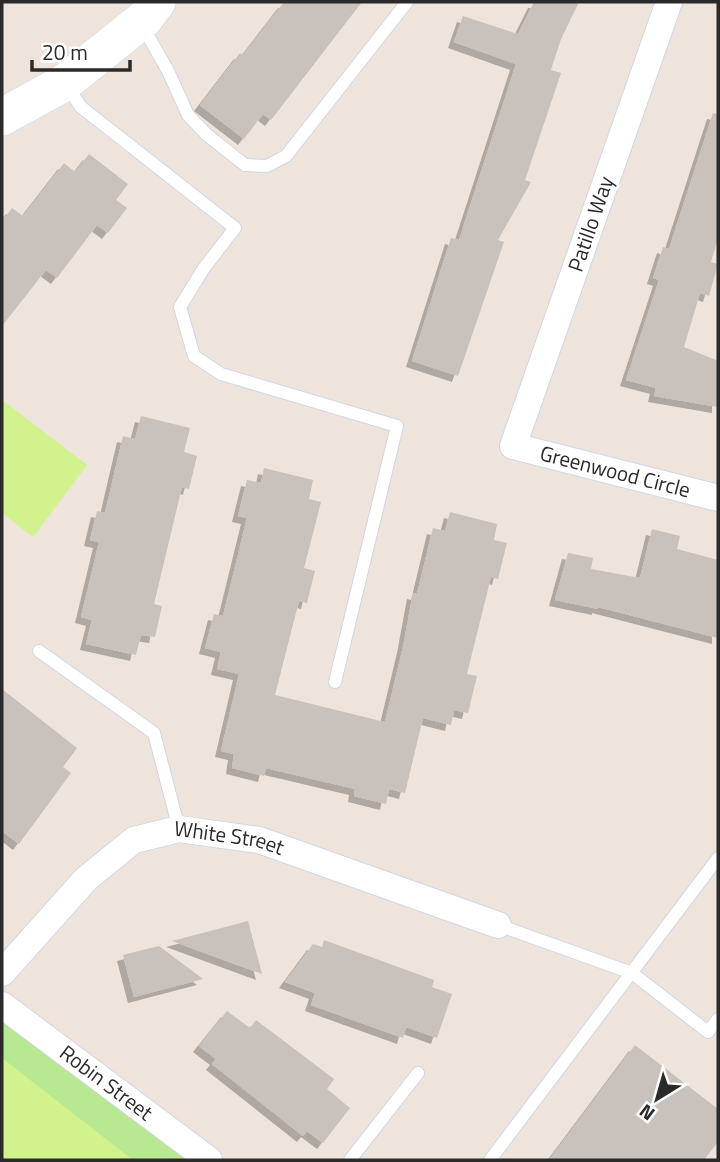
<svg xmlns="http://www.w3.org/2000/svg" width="720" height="1162" font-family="'Titillium Web',sans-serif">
  <defs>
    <filter id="shadow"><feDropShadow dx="-6" dy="6" stdDeviation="0" flood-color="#0004"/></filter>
  </defs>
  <rect width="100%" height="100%" fill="#eee4db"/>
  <path fill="#b8e992" d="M2,1017L193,1160H2Z"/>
  <path fill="#d1f28d" d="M2,400L87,465L33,537L2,513Z
    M2,1058L133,1160H2Z"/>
  <path fill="#c9c1bb" filter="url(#shadow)" d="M284,2H362L271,120L263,114L244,139L200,105L240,53L243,55Z
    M534,2H579L561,39L551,70L561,73L525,180L531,182L498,240L504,242L458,376L412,361L451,238L459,240L516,64L454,42L463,16L518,34Z
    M713,113L718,114V238L711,262L718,264L709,296L700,293L684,347L718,361V407L654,396L656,388L626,380L659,280L653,278L663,247L669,249Z
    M89,154L128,184L116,200L127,208L108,233L97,225L57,278L46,270L2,326V221L12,208L23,216L64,163L75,172Z
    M141,416L190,428L184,452L197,456L189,489L182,487L154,604L162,606L155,637L141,635L136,655L86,644L92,620L81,617L99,542L90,540L97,511L105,513L123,436L135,439Z
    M264,468L313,480L309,499L321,502L304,568L315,571L307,603L299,601L275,695L385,722L403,647L413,593L417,594L433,528L445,531L450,512L497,524L494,540L507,543L498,579L491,577L467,674L477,676L468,713L454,710L451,725L423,718L405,793L389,789L386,804L354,796L355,789L266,768L264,776L232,768L234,754L221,751L239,674L217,669L221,652L205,648L214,614L223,616L247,518L238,516L247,480L261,483Z
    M652,529L680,536L677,549L718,560V638L598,607V609L555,600L568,553L593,558L591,569L640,578Z
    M2,689L77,748L63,767L71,773L19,844L2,831Z
    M248,921L262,974L172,941Z
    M324,940L434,980L432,987L452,994L437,1038L406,1027L403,1038L311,1005L315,993L285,982L313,944L322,947Z
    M159,946L203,979L134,997L123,955Z
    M227,1011L250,1028L256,1020L334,1079L327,1089L350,1108L323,1143L307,1131L303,1136L212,1064L216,1059L199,1046Z
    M635,1045L718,1109V1142L704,1160H549Z"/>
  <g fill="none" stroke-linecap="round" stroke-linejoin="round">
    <defs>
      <path id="lane" d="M142,25L168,71L188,115L206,134L245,165L267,166L286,156L407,2
        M66,85L81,107L235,228L204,268L180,307L194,356L221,374L397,426L335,682
        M39,651L154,733L179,829
        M498,925L632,973L708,1032L718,1019
        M350,1160L418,1073
        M490,1160L718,858"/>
      <g id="street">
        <path id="s1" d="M669,2L513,446L718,498"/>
        <path id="s2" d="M2,973L86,879L134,840L179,829L259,840L498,925"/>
        <path id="s3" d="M2,1005L209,1160"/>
      </g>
      <path id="secondary" d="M2,117L64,83L145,18L157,2"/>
    </defs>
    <use href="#lane" stroke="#d0d6e5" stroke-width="14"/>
    <use href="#street" stroke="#d0d6e5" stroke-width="28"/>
    <use href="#secondary" stroke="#d0d6e5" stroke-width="38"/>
    <use href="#lane" stroke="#fff" stroke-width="12"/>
    <use href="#street" stroke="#fff" stroke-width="26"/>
    <use href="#secondary" stroke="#fff" stroke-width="37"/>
  </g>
  <g text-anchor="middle" stroke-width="6" stroke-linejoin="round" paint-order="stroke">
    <g font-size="21" fill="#2a2a2a" stroke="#fff">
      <text transform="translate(591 224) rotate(-71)" y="7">Patillo Way</text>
      <text dy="7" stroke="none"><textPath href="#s1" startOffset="576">Greenwood Circle</textPath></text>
      <text dy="7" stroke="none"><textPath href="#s2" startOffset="285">White Street</textPath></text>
      <text dy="7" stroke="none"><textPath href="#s3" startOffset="130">Robin Street</textPath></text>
    </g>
  </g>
  <rect width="720" height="1162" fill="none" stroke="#2a2a2a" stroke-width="7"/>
  <g transform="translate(657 1099) rotate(217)" stroke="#ffffff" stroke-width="5" paint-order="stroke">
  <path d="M0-5L12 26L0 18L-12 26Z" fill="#2a2a2a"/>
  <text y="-10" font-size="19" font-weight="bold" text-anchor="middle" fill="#2a2a2a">N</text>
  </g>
  <path d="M32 60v10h98v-10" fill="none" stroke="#2a2a2a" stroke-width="3.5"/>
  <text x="42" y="60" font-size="21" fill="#2a2a2a" stroke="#ffffff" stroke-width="5" paint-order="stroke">20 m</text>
</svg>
